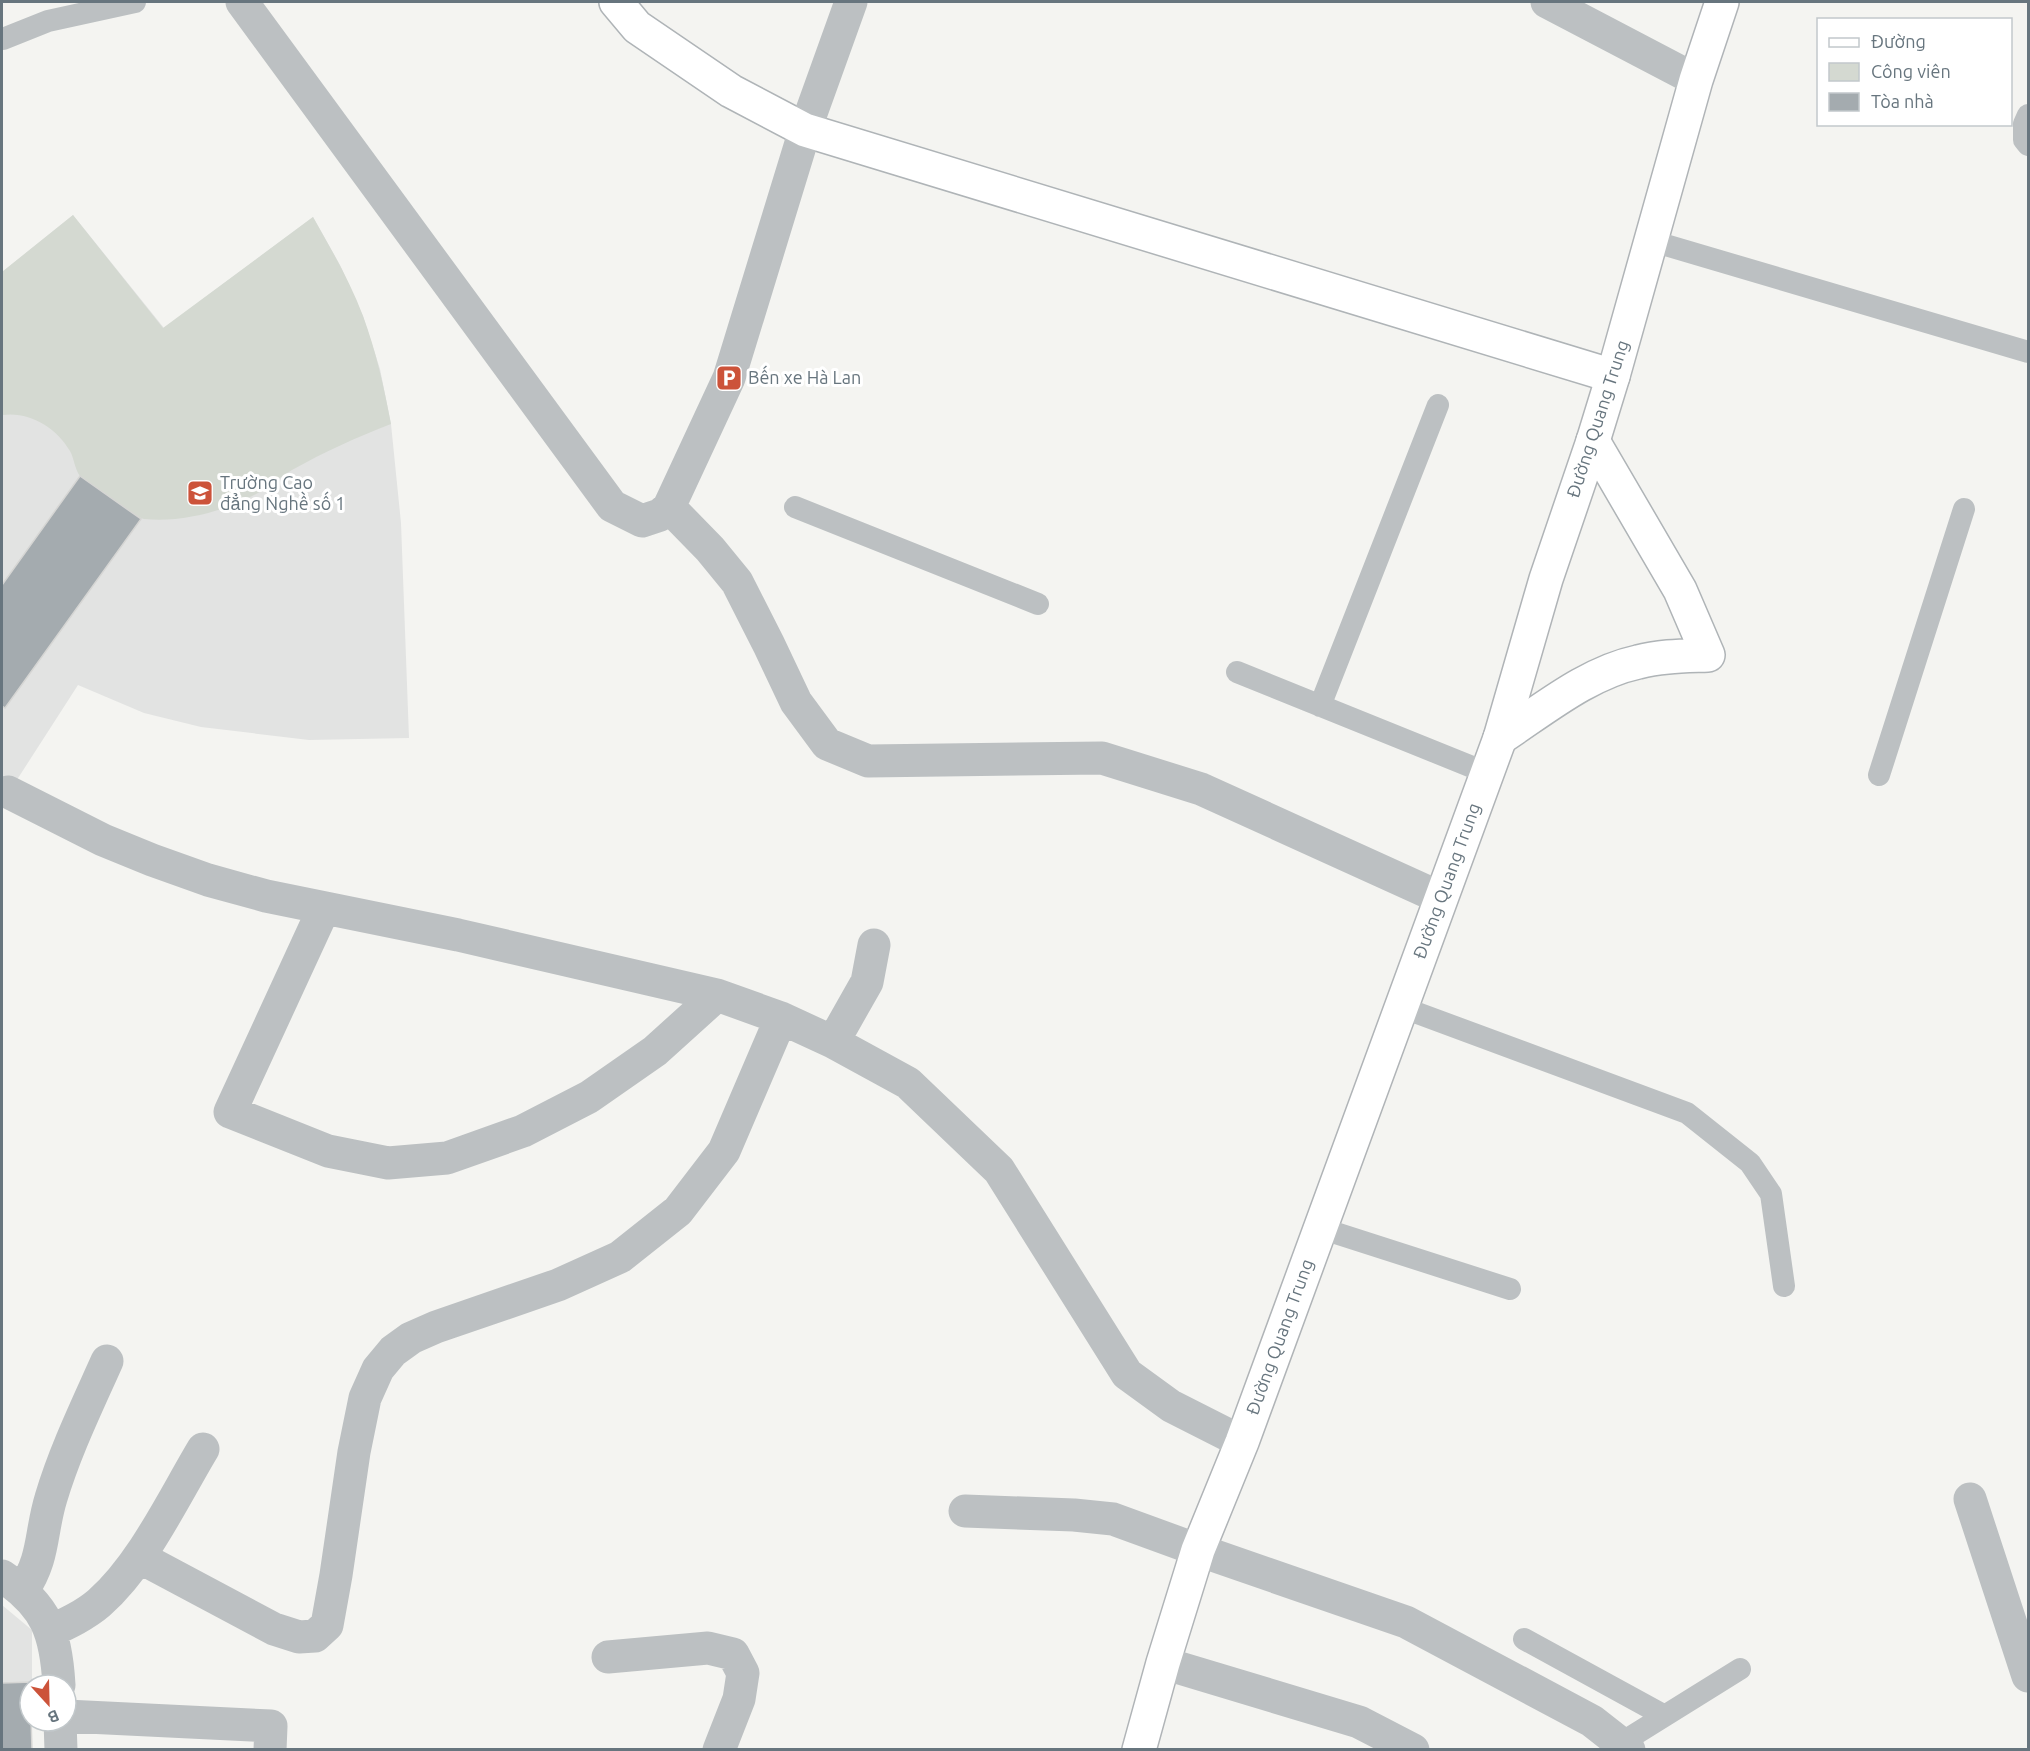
<svg xmlns="http://www.w3.org/2000/svg" width="2030" height="1751" font-family="Ubuntu,sans-serif">
  <rect width="100%" height="100%" fill="#f4f4f1"/>
  <path fill="#e2e3e2" d="M73,215L164,328L313,217L340,265L363,316L380,369L391,424L401,523L409,738L309,740L201,727L144,713L78,685L2,803V272Z
    M2,1605L32,1630V1685H30L32,1749L2,1750Z"/>
  <path fill="#d4d9d1" d="M73,215L163,328L313,217C331,249 350,281 363,316C376,351 384,387 391,424C357,437 324,452 292,470C280,477 270,486 258,493C226,511 181,523 144,519C139,519 84,481 80,476C75,470 74,458 70,451C56,427 29,411 2,415V272Z"/>
  <path fill="#a4abaf" stroke="#d6d6d4" stroke-width="1.5" d="M80,476L141,519L5,708L2,706V585Z
    M32,1682V1685H30L32,1750H2V1683Z"/>
  <g fill="none" stroke-linecap="round" stroke-linejoin="round">
    <defs>
      <path id="secondary" d="M616,2L637,27L731,91L805,130L1613,376
        M1500,738C1543,710 1587,673 1638,662C1661,656 1684,656 1708,655L1680,590L1593,441"/>
      <path id="primary" d="M1139,1750L1163,1663L1198,1550L1242,1442L1500,738L1546,579L1593,441L1613,376L1696,80L1722,2"/>
    </defs>
    <use href="#secondary" stroke="#afb4b7" stroke-width="36"/>
    <use href="#primary" stroke="#b0b4b7" stroke-width="36"/>
    <path stroke="#bcc0c2" stroke-width="22" d="M3,39L48,21L135,2
      M2028,115L2024,124V140L2028,145
      M1652,241L2028,352
      M795,507L1038,604
      M1237,672L1487,773
      M1320,706L1438,405
      M1879,775L1964,509
      M1401,1007L1687,1113L1750,1163L1771,1194L1784,1286
      M1320,1228L1510,1289
      M1524,1639L1663,1715
      M1621,1743L1740,1669"/>
    <path stroke="#bcc0c2" stroke-width="33" d="M242,2L612,506L642,521L660,515L669,507L729,378L805,130L851,2
      M1547,2L1696,80
      M669,507L710,549L737,582L769,645L796,702L827,744L868,761L1102,758L1201,789L1441,898
      M8,792L103,840L152,860L208,880L266,896L458,935L717,995L781,1018L833,1042L908,1083L999,1170L1127,1374L1171,1406L1242,1442
      M324,908L230,1112L328,1151L388,1163L447,1158L523,1131L589,1097L655,1051L717,995
      M833,1042L867,982L874,945
      M1970,1499L2028,1676
      M965,1511L1074,1515L1113,1519L1198,1550L1406,1622L1592,1721L1629,1750
      M139,1557L274,1629L299,1637L315,1636L327,1625L336,1575L354,1452L365,1398L378,1369L393,1351L411,1338L436,1327L558,1285L620,1257L678,1211L724,1151L781,1018
      M2,1576C47,1606 56,1633 59,1685
      M23,1590C45,1557 40,1534 51,1498C65,1451 87,1406 107,1361
      M51,1631C68,1623 85,1615 99,1603C143,1564 173,1499 203,1449
      M608,1657L708,1648L733,1654L743,1673L739,1699L719,1750
      M1163,1663L1359,1722L1413,1750
      M66,1716L271,1726L270,1750
      M60,1721L61,1750"/>
    <use href="#secondary" stroke="#fff" stroke-width="33"/>
    <use href="#primary" stroke="#fff" stroke-width="33"/>
  </g>
  <defs>
    <symbol id="parking-square" viewBox="-11 -11 22 22"><rect x="-9" y="-9" width="18" height="18" rx="4" fill="#cc533a" stroke="#fff"/><path d="M-3.5-5.5H1a3.5 3.5 0 0 1 0 7H-1V5.5H-3.5ZM-1-3.4V-.6H.8a1.4 1.4 0 0 0 0-2.8Z" fill="#fff"/></symbol>
    <symbol id="university-square" viewBox="-11 -11 22 22"><rect x="-9" y="-9" width="18" height="18" rx="4" fill="#cc533a" stroke="#fff"/><path d="M0-5L7-2L0 1L-7-2ZM-4 1L0 2.5L4 1V4Q0 6-4 4Z" fill="#fff"/></symbol>
  </defs>
  <g fill-rule="evenodd">
    <use href="#parking-square" x="714" y="363" width="30" height="30"/>
    <use href="#university-square" x="185" y="478" width="30" height="30"/>
  </g>
  <g text-anchor="middle" stroke-width="6" stroke-linejoin="round" paint-order="stroke">
    <g font-size="18" fill="#67757e" stroke="#fff" text-anchor="start">
      <text x="748" y="384">Bến xe Hà Lan</text>
      <text x="220" y="489">Trường Cao<tspan x="220" dy="21">đẳng Nghề số 1</tspan></text>
    </g>
    <g font-size="18" fill="#67757e" stroke="#fff">
      <text transform="translate(1598 419) rotate(-72)" y="6">Đường Quang Trung</text>
      <text transform="translate(1447 881) rotate(-70)" y="6">Đường Quang Trung</text>
      <text transform="translate(1280 1337) rotate(-70)" y="6">Đường Quang Trung</text>
    </g>
  </g>
  <rect width="2030" height="1751" fill="none" stroke="#67757e" stroke-width="6"/>
  <rect x="1817" y="18" width="195" height="108" fill="#ffffff" stroke="#c2c8cb" stroke-width="1.5"/>
  <rect x="1829" y="38" width="30" height="9" fill="#ffffff" stroke="#c2c8cb" stroke-width="1.5"/>
  <text x="1871" y="48" font-size="18" fill="#67757e">Đường</text>
  <rect x="1829" y="63" width="30" height="18" fill="#d4d9d1" stroke="#c2c8cb" stroke-width="1.5"/>
  <text x="1871" y="78" font-size="18" fill="#67757e">Công viên</text>
  <rect x="1829" y="93" width="30" height="18" fill="#a4abaf" stroke="#c2c8cb" stroke-width="1.5"/>
  <text x="1871" y="108" font-size="18" fill="#67757e">Tòa nhà</text>
  <g transform="translate(48 1703) rotate(158)"><circle r="28" fill="#ffffff" stroke="#c2c8cb" stroke-width="1.5"/>
  <path d="M0-4.5L10 22L0 15L-10 22Z" fill="#cc533a"/>
  <text y="-9" font-size="16" font-weight="bold" text-anchor="middle" fill="#67757e">B</text>
  </g>
</svg>
